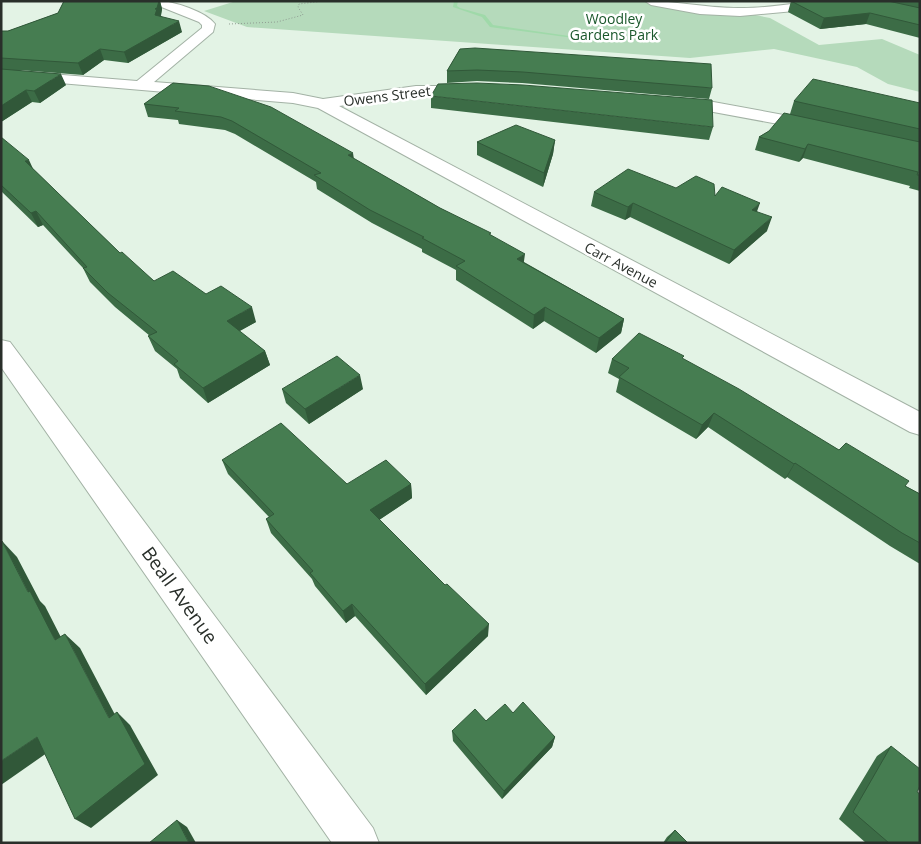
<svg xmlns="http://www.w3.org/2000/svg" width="921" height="844" font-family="'Open Sans',sans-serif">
  <rect width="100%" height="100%" fill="#e3f3e5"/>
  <path fill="#b5dabb" d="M236,1H651L740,12L770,18L819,45L882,39L920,55V92L888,84L857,67L774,49L690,58L247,27L204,11Z"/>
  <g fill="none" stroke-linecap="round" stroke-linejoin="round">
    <path fill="#9fd9a9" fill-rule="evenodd" d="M454,1H458L457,6L460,8L485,15L493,25L583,38L581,39L490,27L482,17L453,7Z"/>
    <defs>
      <path id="street" d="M158,1C174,1 206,12 215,24L213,32L154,82L293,93L323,99L416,86H476L479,89L476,92L471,94L416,96L339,106L920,412V435L910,432L318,108L293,103L1,78V70L137,81L202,28V25L199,22L159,6Z
        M645,1C676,1 707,8 738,8C769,9 800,1 830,1L833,4L827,8L740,16L700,14L651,5Z
        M676,98L708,101L816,121L822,122L824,126L822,130L816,131L708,111L670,106L668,103L670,100Z
        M1,340L10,342L373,828L379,843H332L1,367Z"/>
    </defs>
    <use href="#street" stroke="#a3b2a5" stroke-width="2"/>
    <path stroke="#909c92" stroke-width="1" stroke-dasharray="1 2" stroke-linecap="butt" d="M229,24L277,22L303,15L298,7L299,4L324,1"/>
    <use href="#street" fill="#fff" fill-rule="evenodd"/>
  </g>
  <path fill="#3c6c46" d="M64,1H160L162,9L161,16L182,32L128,63L104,60L83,75L19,70L66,85L40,103L32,102L1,122V31H8L58,13Z
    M791,1H920V38L866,24L820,29L788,12Z
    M460,49L712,88L709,99L522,83L477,81L447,83V71Z
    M173,83L354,159L440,208L491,235L524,262L624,319L621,333L596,353L544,321L533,329L456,280V270L422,252V249L372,223L317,189L316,182L235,134L225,130L179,124L178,120L148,117L144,104Z
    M431,96L713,127L709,140L431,108Z
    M794,101L920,103V191L909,188L910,186L803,158L799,162L755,150L759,137L769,131L790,114Z
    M1,137L34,170L120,253L154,281L206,294L256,322L239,331L265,351L270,365L208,403L180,378L177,369L155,351L148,336H150L115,307L90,282L83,268L43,225L38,227L1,191Z
    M555,140L553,154L543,187L477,155V142Z
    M676,188L715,196L757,211L767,231L729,264L630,217L625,220L591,206L594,192Z
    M612,359H683L839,450L920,494V564L890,546L787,477L785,479L708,427L696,439L616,392L619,379L608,373Z
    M282,389H363L309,424L286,403Z
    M222,460L347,484H411L412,498L379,520L488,636L426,695L355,616L346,623L315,586L312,579L271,533L266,519L269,517L228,474Z
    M513,713L555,737L552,747L502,799L453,741L452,731Z
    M891,746L920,843H866L839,819L877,756Z
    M675,830L688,843H663L667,837Z"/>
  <path fill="#315839" d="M159,1H160L162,9L160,19L155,15V9Z
    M870,13L866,24L820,29L824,18Z
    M179,21L182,32L128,63L124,52Z
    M100,49L104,60L83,75L78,63Z
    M61,74L66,85L40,103L34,91Z
    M26,90L32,102L1,122V106Z
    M555,140L553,154L543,187L544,173Z
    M808,144L803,158L799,162L805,149Z
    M353,153L355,166L348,155Z
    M29,160L35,173L25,161Z
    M633,203L630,217L625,220L628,207Z
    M760,203L755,217L752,210Z
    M36,211L43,225L38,227L31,213Z
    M772,217L767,231L729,264L734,250Z
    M525,254L523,268L517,259Z
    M252,307L256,322L231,336L227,321Z
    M545,307L544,321L533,329L534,315Z
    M624,319L621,333L596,353L599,338Z
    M265,351L270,365L208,403L203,388Z
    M360,375L363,389L309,424L305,409Z
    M714,413L708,427L696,439L702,425Z
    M795,463L787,477L785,479L794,464Z
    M411,484L412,498L373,524L370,510Z
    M2,541L17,557L40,601L45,606L70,655L55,640L28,592Z
    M352,604L355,616L346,623L343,611Z
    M489,624L488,636L426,695L425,684Z
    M65,634L80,648L123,730L109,718Z
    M117,712L130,725L158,775L91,828L75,819Z
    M37,737L54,748L1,785V761Z
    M555,737L552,747L502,799L504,791Z
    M177,820L187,827L196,843H189Z"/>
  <path fill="#467d51" stroke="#315839" d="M64,1H159L157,8L155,9H157L155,15L179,21L124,52L100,49L78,63L1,58V31H8L58,13Z
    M791,1H888L920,8V25L870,13L824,18Z
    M475,48L711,64L712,88L523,72L477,70L447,71L460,49Z
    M1,69L61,74L34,91L26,90L1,106Z
    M813,79L920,103V129L794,101Z
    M173,83L209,86L271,107L353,153L348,155L440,208L491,233L489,234L525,254L517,259L624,319L599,338L545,307L534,315L456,266L465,261L422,238L424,237L370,210L314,175L321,173L232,121L221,117L175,111L179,108L144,104Z
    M477,83L523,85L712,100L713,127L431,96L438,84Z
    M784,113L920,142V175H917L918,172L808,144L805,149L759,137L769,131Z
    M516,125L555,140L544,173L477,142Z
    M1,137L29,160L25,161L120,253L122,252L154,281L173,271L206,294L221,286L252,307L227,321L265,351L203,388L174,364L178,361L148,336L157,332L108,293L83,268L87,267L36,211L31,213L1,185Z
    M628,169L676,188L696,176L714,184L715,196L722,187L760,203L752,210L772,217L734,250L633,203L628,207L594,192Z
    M639,333L684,356L682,358L739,389L839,450L846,443L909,481L905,486L920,494V543L902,533L795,463L794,464L714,413L702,425L619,377L629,368L612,359Z
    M337,356L360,375L305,409L282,389Z
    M281,423L347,484L386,460L411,484L370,510L445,585L447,584L489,624L425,684L352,604L343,611L310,573L313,571L266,519L274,514L222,460Z
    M2,541L28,592L30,591L55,640L65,634L109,718L117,712L145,764L75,819L37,737L1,761V542Z
    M523,702L555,737L504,791L452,731L475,709L486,721L505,704L513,713Z
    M891,746L920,769V786L917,792L920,794V843H889L853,812Z
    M177,820L189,843H149Z
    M675,830L688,843H665Z"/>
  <g text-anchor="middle" stroke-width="5" stroke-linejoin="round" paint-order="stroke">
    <g font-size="14" fill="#1a572b" stroke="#fff">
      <text x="614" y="24">Woodley<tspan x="614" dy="16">Gardens Park</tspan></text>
    </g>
    <g font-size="14" fill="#292f2a" stroke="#fff">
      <text transform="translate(387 96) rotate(-7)" y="5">Owens Street</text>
      <text transform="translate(621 265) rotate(28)" y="5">Carr Avenue</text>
    </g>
    <g font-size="19" fill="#292f2a" stroke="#fff">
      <text transform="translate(180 595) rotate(54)" y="7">Beall Avenue</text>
    </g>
  </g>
  <rect width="921" height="844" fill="none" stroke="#292f2a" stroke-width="5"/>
</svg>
